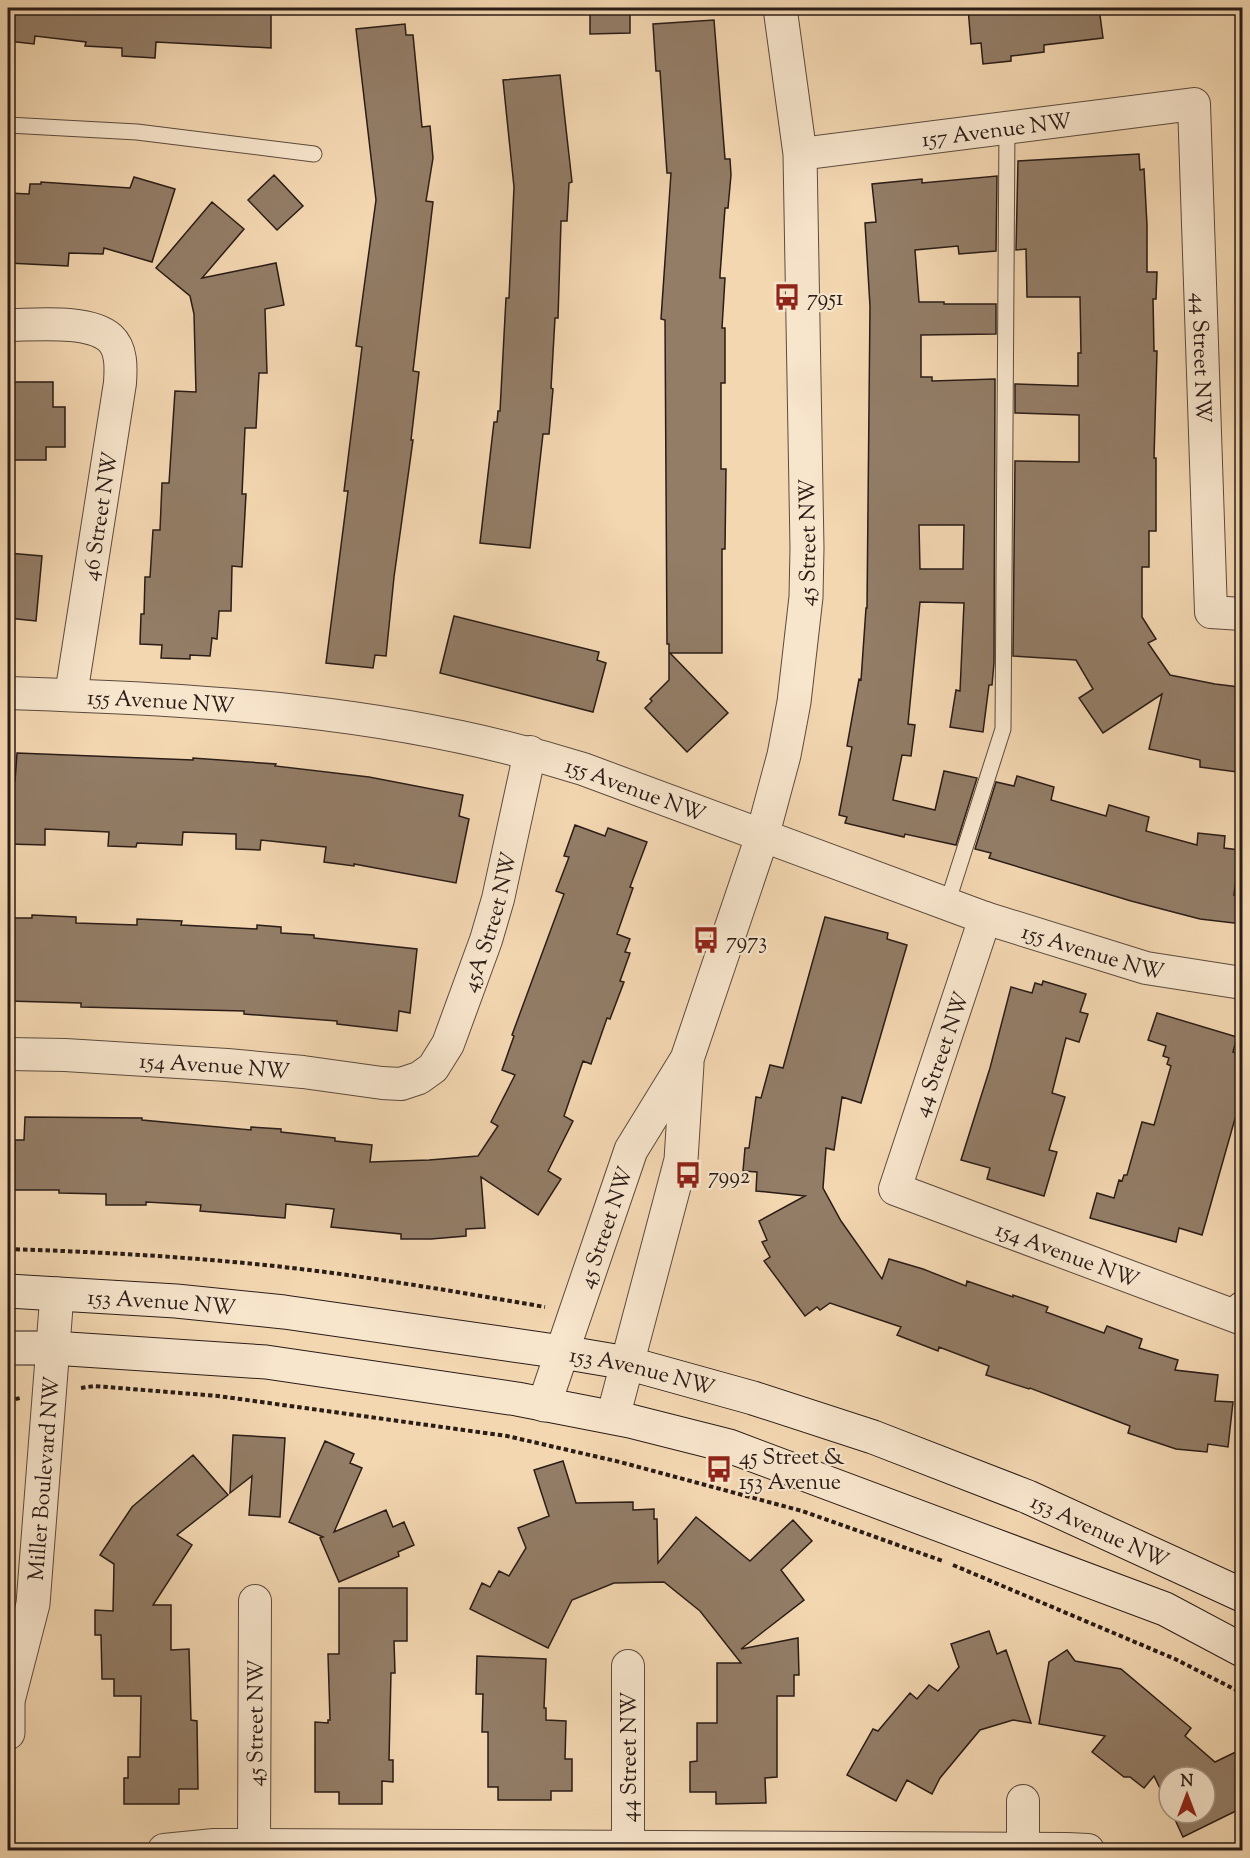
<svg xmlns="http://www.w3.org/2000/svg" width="1250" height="1858" font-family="'Sorts Mill Goudy',serif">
  <rect width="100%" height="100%" fill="#f3d7b1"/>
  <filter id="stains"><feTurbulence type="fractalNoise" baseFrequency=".00333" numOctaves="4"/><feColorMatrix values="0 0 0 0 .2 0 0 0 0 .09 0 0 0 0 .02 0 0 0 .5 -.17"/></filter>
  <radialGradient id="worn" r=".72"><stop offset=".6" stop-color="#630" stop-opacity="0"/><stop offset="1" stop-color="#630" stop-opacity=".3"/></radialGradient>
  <path fill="#937d67" stroke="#2a1c17" stroke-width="1.5" fill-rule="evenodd" d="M8,8H271V48L156,42L155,58L122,56V48L85,46L86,42L35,36L34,44L8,41Z
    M590,8H630V33L590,34Z
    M968,8H1099L1103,38L1044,45V52L1011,56V61L983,64L981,43L971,44Z
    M714,20L725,159H730L731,175L728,208H725L720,275V278H725L722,328H725V383H721V469H726L725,549H722V653H670L728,713L687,752L645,708L652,701L650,699L669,680V644H667L665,320L661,319L671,173H667L660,71H656L653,24Z
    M405,24L406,35H413L422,127L430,126L433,158L426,201L433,202L413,371L419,372L411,440H413L394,577L386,656L375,655L373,668L326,663L348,491H344L362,347L356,346L376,200L356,29Z
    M560,75L572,182L569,183L567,221H561L558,318H555L551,388L553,389L549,434H543L530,548L480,543L494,422H497L498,411H500L506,298H509L514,187L503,80Z
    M1139,154L1140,170L1144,169L1147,225V272H1157L1156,299H1153L1154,351H1157L1154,458H1156V531H1149V567H1142V617L1156,639L1148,643L1170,675L1215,684L1239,687L1237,707L1242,708V727L1237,772L1200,767V760L1149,749L1162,694L1103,733L1079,698L1093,689L1076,660L1013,656L1015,461L1079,462V415L1015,413V384L1078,386V353H1081L1080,297H1027L1026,249L1016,250L1018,161Z
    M274,175L303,206L277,230L248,200Z
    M997,176L996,251L959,254L958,246L915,250L919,302H944V304H996V334L921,335V377H932V381L995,379L994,663L992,685H989L983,732L950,727L956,690L960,691L964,603L920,602L908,724L915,725L911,756L902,755L893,800L935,810L944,771L977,778L956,845L905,834L904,837L845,823L847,817L839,815L852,747L847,746L859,679L861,680L866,608H867L870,306L865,223L876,222L872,184L922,179V183ZM919,525H964L963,569H920Z
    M134,177L175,189L152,262L104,248L103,254L69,253L68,266L8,263V193L29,194L30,184H41V182L130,188Z
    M212,202L244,229L202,278L276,263L284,305L265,309L267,373H259L256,428H245L242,494H246L242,567L232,566L231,611H219L217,639L212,638L210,656L190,655V659L161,658L162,645L140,644L141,614H144L145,577H150L153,530H160L162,483H169L175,391L196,392L194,314L190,296L156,268Z
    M8,382H53V407H65V447H46V460H8Z
    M8,553L42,556L36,621L8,618Z
    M454,616L599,652L597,660L606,663L593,712L440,673Z
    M17,753L193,760V758L276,764L275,766L369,777L463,795L459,816L469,819L456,883L354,864V866L324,862L326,847L261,840L260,850L236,849V834L183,832L182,845L137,843L136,847L108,846L109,832L45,829V845L8,844V781H15Z
    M1017,776L1054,787L1051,800L1106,816L1109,805L1149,817L1146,831L1197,845L1198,833L1225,836L1224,848L1239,850L1234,895L1242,896V924L1200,919L1131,901L989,858L991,853L975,849L996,782L1014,786Z
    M575,825L605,836L608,828L647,842L630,887L633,888L617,934L630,939L625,952L630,953L620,981L624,982L610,1019L607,1018L591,1064L583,1061L564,1116L573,1121L548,1171L561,1179L538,1215L481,1177L485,1228L466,1229V1236L431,1239H401V1234L331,1227L334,1209L286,1204L285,1218L200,1211L201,1205L146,1202V1205H106V1194L59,1193V1190H14L15,1140H24L25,1117L142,1118V1120L251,1130V1127L281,1129V1132L335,1138V1141L372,1145L370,1162L429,1160L478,1156L498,1126L491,1122L515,1075L502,1070L514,1036L512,1035L564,894L556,891L569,857L564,856Z
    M32,915L76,917V923L137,925V919L182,921L181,925L257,929V925L281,927V933L314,935V938L417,949L410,1013L399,1011L397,1031L337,1024V1021L244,1014V1011L81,1007V1003L8,1001V918H32Z
    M825,917L888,933L887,939L907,945L861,1103L842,1097L834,1150L826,1148L823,1188L841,1221L882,1279L889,1259L923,1269L966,1286L967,1281L1013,1297V1295L1048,1307L1046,1312L1104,1333L1107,1326L1142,1339L1139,1348L1178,1360L1175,1370L1218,1375L1215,1401L1233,1402L1228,1447L1208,1444L1207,1452L1176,1449L1128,1433L1130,1426L1030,1388L1029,1389L986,1375L989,1366L939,1347L938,1351L897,1335L901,1327L830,1303L820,1310L817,1307L805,1316L764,1261L770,1257L762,1242L767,1240L759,1221L805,1196L756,1191L757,1172L743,1171L745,1148H749L756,1097L761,1098L770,1065L783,1068Z
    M1043,981L1086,994L1080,1012L1088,1014L1079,1042L1066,1038L1052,1093L1065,1097L1049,1150L1057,1152L1044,1196L987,1179L990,1168L961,1160L990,1068L1011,987L1032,993L1035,983L1042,985Z
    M1157,1013L1237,1037L1233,1052L1242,1055V1094L1202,1235L1179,1228L1176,1242L1090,1218L1097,1193L1114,1198L1119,1180L1122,1181L1124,1175H1127L1142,1122L1154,1125L1171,1066L1167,1064L1169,1058L1163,1056L1166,1046L1148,1040Z
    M233,1435L285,1438L280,1517L249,1515L252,1476L230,1493Z
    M325,1441L354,1454L350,1463L362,1468L334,1532L386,1510L393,1527L404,1522L414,1545L398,1552L399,1556L339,1582L320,1538L323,1537L289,1522Z
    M193,1455L228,1495L177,1535L192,1545L153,1605H171V1650L189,1649L191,1720L197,1721L198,1789H179V1804H124V1778H128V1757H140L141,1696H114V1679H102L101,1635H95V1610L113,1611L114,1564L100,1555L132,1507Z
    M563,1461L576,1503L633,1502V1510L654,1509V1519H657L658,1563L696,1517L750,1561L793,1520L812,1541L781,1570L804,1600L741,1649L798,1638L799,1675H794V1696H777V1777L765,1778L766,1803L716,1804V1792H690V1762L697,1761V1723H717V1663H741L700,1611L664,1582L614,1583L572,1600L548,1648L470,1609L482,1583L490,1587L499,1571L509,1576L526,1548L518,1528L549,1516L534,1470Z
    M339,1588H407V1641H394L395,1673H391L389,1760H393V1782L382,1781V1804H339V1792H315V1722L328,1723V1720H330L328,1654H339Z
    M989,1631L997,1654L1006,1650L1031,1723L1013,1720L980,1730L940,1778L932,1794L907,1780L896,1801L847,1775L873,1729L878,1731L910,1693L917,1699L929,1685L938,1691L959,1667L951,1644Z
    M1067,1650L1075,1661L1121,1669L1191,1728L1185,1736L1215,1762L1242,1749V1808L1183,1837L1172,1813H1205V1777H1169V1807L1154,1776L1144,1788L1130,1777H1124L1092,1752L1105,1736L1039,1724L1049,1662Z
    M477,1656L546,1659L544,1708H546V1720L566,1721L565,1759H572V1791H551V1800H498V1787H488V1732H482L483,1694H476Z"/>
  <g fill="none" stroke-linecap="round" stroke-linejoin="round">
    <defs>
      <path id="service" d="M8,125L137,132L314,154
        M947,904L1003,729L1007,127"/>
      <g id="minor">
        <path id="s1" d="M800,154L1194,104L1211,612L1242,614"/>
        <path d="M8,325C34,325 89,319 110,338C122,349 121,368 120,383L71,695"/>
        <path id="s2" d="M8,693C205,700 393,709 583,769L985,918L1146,968L1242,983"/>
        <path id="s3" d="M985,918L895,1189L1240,1318L1242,1308"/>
        <path id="s4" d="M8,1054L65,1055L227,1065L303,1072L382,1083L401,1084L419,1078L433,1068L448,1044L486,940L498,899L530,752"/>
        <path d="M628,1666V1847"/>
        <path id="s5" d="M254,1845L255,1601"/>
        <path d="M1023,1849V1801"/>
        <path d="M164,1850L214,1845H254L1067,1849L1088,1850"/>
      </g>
      <g id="tertiary">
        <path id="s6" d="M544,1405L631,1150L687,1059L762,837L784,755L794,702L806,597L807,548L800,154L780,8"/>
        <path d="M613,1417L681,1160L687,1064"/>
        <path d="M8,1690V1733"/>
        <path id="s7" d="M9,1697L33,1604L57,1294"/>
      </g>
      <g id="secondary">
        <path id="s8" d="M8,1291L176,1301L284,1312L562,1352L627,1363L753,1398L873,1437L1028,1497L1242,1595"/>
        <path d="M8,1348H53L266,1362L517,1399L630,1421L729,1446L1165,1609L1242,1650"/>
      </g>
    </defs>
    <use href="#service" stroke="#5c4b3e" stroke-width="17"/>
    <use href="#minor" stroke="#5c4b3e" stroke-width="34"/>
    <use href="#tertiary" stroke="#5c4b3e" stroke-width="35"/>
    <use href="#secondary" stroke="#2a1c17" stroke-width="35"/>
    <path stroke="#2a1c17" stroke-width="4" stroke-dasharray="4.5 3" stroke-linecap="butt" d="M8,1249C135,1253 262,1261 388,1281C441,1289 493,1298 545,1307
      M81,1388L94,1386L218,1396L507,1436L620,1462L802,1511L943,1561
      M8,1401L20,1398
      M953,1565L1175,1659L1242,1693"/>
    <use href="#service" stroke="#f7e5cc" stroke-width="15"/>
    <use href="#minor" stroke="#f7e5cc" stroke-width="32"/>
    <use href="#tertiary" stroke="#f7e5cc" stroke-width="33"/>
    <use href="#secondary" stroke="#f7e5cc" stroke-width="33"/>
  </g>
  <defs>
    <symbol id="bus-bare" viewBox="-9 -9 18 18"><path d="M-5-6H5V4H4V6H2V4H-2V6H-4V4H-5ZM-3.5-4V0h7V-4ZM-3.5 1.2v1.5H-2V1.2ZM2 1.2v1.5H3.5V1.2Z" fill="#8f2418" stroke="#f7e5cc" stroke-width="2.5" paint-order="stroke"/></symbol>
  </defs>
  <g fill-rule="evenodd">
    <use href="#bus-bare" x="768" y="278" width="38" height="38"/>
    <use href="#bus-bare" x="687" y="921" width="38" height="38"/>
    <use href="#bus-bare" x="669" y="1156" width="38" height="38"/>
    <use href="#bus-bare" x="700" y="1450" width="38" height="38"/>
  </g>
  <g text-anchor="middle" stroke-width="4.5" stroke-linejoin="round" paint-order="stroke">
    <g font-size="22" fill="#2a1c17" stroke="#f7e5cc">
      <text dy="8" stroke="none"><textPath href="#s1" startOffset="198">157 Avenue NW</textPath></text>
      <text dy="8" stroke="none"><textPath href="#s1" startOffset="651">44 Street NW</textPath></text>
      <text transform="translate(99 516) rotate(-81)" y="8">46 Street NW</text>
      <text dy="8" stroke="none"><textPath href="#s6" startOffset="910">45 Street NW</textPath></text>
      <text dy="8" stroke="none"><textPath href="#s2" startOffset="153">155 Avenue NW</textPath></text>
      <text dy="8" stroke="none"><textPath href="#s2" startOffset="638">155 Avenue NW</textPath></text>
      <text dy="8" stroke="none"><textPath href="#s4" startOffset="588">45A Street NW</textPath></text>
      <text dy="8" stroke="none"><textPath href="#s2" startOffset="1124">155 Avenue NW</textPath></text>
      <text transform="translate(940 1054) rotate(-71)" y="8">44 Street NW</text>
      <text dy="8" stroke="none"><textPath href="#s4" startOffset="207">154 Avenue NW</textPath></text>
      <text dy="8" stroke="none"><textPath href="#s6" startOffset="188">45 Street NW</textPath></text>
      <text dy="8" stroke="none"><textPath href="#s3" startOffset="470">154 Avenue NW</textPath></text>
      <text dy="8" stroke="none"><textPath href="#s8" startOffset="154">153 Avenue NW</textPath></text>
      <text dy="8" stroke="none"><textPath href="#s8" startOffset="640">153 Avenue NW</textPath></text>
      <text dy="8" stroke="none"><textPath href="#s7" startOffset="222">Miller Boulevard NW</textPath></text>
      <text dy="8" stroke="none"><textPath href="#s8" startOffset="1126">153 Avenue NW</textPath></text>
      <text dy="8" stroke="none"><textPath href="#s5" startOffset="122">45 Street NW</textPath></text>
      <text transform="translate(628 1757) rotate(-90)" y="8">44 Street NW</text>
    </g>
    <g font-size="22" fill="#2a1c17" stroke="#f7e5cc" text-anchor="start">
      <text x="807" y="305">7951</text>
      <text x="726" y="948">7973</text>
      <text x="708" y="1183">7992</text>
      <text x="739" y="1464">45 Street &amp;<tspan x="739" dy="25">153 Avenue</tspan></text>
    </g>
  </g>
  <rect width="1250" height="1858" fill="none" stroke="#f3d7b1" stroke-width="30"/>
  <rect x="9" y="9" width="1232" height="1840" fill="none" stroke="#2a1c17" stroke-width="3"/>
  <rect x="15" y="15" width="1220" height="1828" fill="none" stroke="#2a1c17" stroke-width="1.5"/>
  <g transform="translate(1187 1795)"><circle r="28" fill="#f7e5cc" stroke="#a59584" stroke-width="1.5"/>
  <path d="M0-4.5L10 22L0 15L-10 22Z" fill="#8f2418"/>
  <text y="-9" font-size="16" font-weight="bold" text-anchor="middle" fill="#2a1c17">N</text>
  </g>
  <rect width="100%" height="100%" filter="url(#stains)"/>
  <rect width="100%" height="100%" fill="url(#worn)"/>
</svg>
